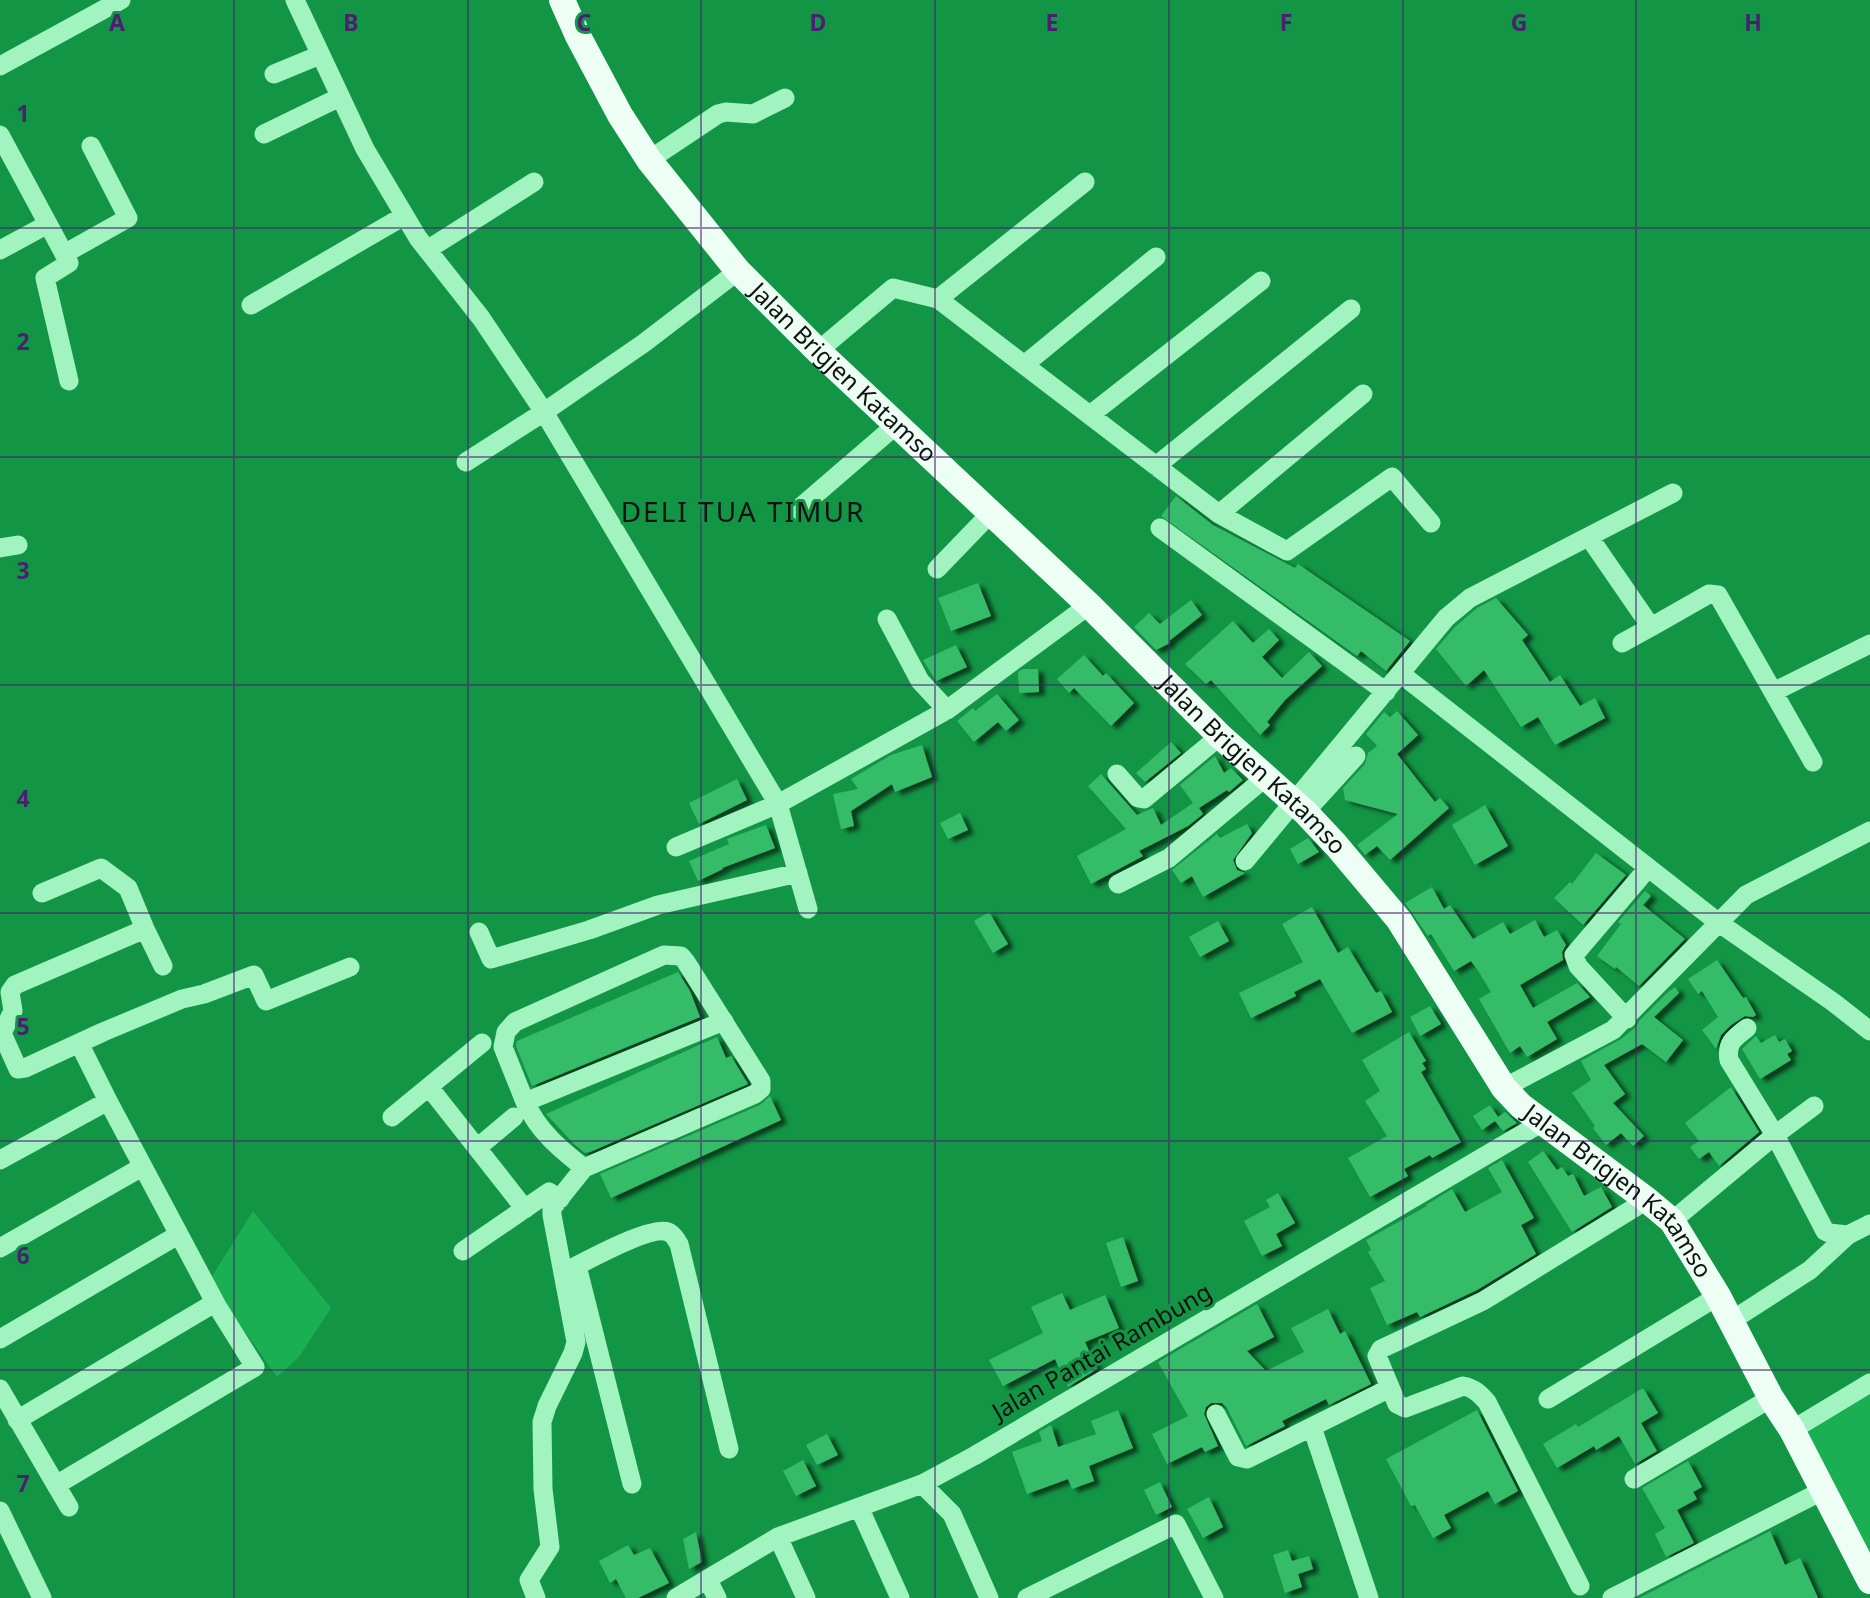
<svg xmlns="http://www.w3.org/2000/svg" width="1870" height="1598" font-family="'Noto Sans',sans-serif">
  <defs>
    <filter id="shadow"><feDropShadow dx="6" dy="3.5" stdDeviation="2" flood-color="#0009"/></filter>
  </defs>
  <rect width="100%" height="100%" fill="#129545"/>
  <path fill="#1aaf52" d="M253,1211L331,1308L299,1357L277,1377L209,1281Z
    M1870,1389V1565L1794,1438Z"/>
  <path fill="#36bc69" filter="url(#shadow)" d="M1176,496L1213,525L1295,568L1298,564L1410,641L1386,671L1361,651L1357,656L1161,516Z
    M978,583L991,616L951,631L938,598Z
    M1496,598L1528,635L1522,640L1550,682L1560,675L1580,706L1595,698L1605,718L1555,745L1538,717L1521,727L1484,670L1466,686L1436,649L1455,627L1477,608Z
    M1191,600L1202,615L1169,641L1170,643L1156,650L1134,627L1149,613L1160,624Z
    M1233,621L1253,643L1269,629L1279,640L1262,657L1282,678L1309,652L1322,666L1285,700L1267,722L1270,725L1260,735L1211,680L1206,684L1185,664Z
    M956,645L967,667L936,681L923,660Z
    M1084,655L1103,676L1106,673L1134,703L1111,726L1074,688L1069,693L1057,679Z
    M1023,669H1038L1039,692L1019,693L1018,672Z
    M997,694L1019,720L1006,731L998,722L974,742L957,721L973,708L975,711Z
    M1397,711L1418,735L1397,754L1435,802L1440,798L1449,808L1390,860L1377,846L1365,855L1357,845L1398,814L1345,800L1343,788L1365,764L1368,753L1377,746L1366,734L1384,712L1390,717Z
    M1171,742L1181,753L1145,782L1136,773Z
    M922,745L932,777L895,792L892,784L851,811L854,826L841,829L833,794L858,789L851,779L891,755Z
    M1215,756L1224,773L1231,768L1243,780L1229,792L1227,790L1199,808L1203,814L1188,826L1139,851L1143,856L1091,884L1077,856L1126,829L1088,786L1101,774L1137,815L1153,808L1161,825L1193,803L1180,785Z
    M737,779L747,800L699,824L689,803Z
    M1485,805L1508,846L1475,865L1452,825Z
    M960,813L968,830L948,839L940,823Z
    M1247,824L1252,833L1233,860L1237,870L1245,873L1203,897L1192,876L1181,883L1172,870L1217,834L1220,838Z
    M766,825L775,848L722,868L723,869L698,881L689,861L729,844L727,839Z
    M1308,838L1319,852L1298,864L1290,849Z
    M1596,853L1626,875L1583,925L1554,898L1570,882L1572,884Z
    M1432,887L1444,909L1450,905L1473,939L1503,922L1510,934L1535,920L1544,937L1557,930L1566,945L1562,952L1563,960L1520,985L1533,1008L1577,983L1590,997L1547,1022L1557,1039L1527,1057L1520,1046L1510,1053L1479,999L1491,992L1477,969L1471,961L1454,971L1431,934L1428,936L1405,903Z
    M1645,891L1651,896L1643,905L1685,939L1639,986L1616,967L1615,969L1597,956L1621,924L1618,922Z
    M1312,907L1338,953L1348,947L1376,993L1381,991L1392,1012L1352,1033L1320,979L1294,992L1296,996L1251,1018L1239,993L1303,962L1282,924Z
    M989,912L1008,944L993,953L974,921Z
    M1218,921L1229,941L1200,957L1189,937Z
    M1717,960L1743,998L1746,997L1756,1015L1753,1017L1745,1016L1731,1025L1721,1035L1716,1049L1702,1030L1718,1017L1702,991L1698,994L1688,979Z
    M678,972L690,991L700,1017L532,1086L516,1046L517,1041Z
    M1675,987L1679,993L1654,1017L1683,1040L1666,1062L1642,1044L1604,1065L1625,1094L1613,1103L1644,1136L1633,1146L1621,1133L1606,1145L1593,1128L1595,1126L1572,1093L1591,1080L1581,1061L1621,1039L1636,1027L1639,1021L1667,993Z
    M1430,1006L1441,1024L1420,1036L1410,1017Z
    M1409,1032L1426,1061L1422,1063L1426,1069L1421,1072L1461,1142L1432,1158L1430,1155L1404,1169L1408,1176L1370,1197L1348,1158L1387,1136L1365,1101L1380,1091L1362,1060Z
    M1775,1035L1779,1042L1785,1039L1792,1051L1787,1054L1791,1060L1760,1079L1742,1049L1756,1036L1761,1043Z
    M717,1037L726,1058L731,1056L748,1084L590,1152L585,1153L574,1144L546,1114Z
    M1731,1087L1759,1132L1719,1166L1709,1152L1699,1159L1690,1147L1699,1141L1685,1123Z
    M770,1096L781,1120L611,1198L600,1174L760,1105Z
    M1490,1105L1498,1117L1505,1112L1517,1123L1503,1131L1495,1121L1482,1130L1473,1116Z
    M1543,1151L1557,1170L1562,1167L1568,1176L1573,1174L1584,1196L1601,1187L1612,1207L1572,1232L1528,1162Z
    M1502,1160L1534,1218L1521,1225L1536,1254L1477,1290L1420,1317L1417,1312L1387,1325L1370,1288L1385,1281L1368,1252L1371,1250L1366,1240L1427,1206L1426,1205L1452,1189L1465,1212L1502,1192L1488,1168Z
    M1278,1193L1295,1223L1276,1234L1282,1246L1262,1256L1244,1221L1270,1207L1266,1200Z
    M1123,1237L1138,1281L1121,1287L1106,1243Z
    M1062,1293L1070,1310L1105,1295L1119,1328L1085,1342L1097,1369L1068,1387L1055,1359L1003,1386L989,1360L1043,1333L1031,1307Z
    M1257,1304L1274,1337L1247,1351L1266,1371L1304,1352L1291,1328L1328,1309L1340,1334L1345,1331L1371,1384L1329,1405L1326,1399L1282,1421L1285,1426L1246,1446L1227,1408L1222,1403H1211L1206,1407L1204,1414L1218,1446L1205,1452L1202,1447L1167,1464L1152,1434L1188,1416L1158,1362Z
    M1643,1388L1658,1413L1641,1423L1657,1451L1635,1464L1619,1436L1596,1450L1594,1446L1557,1468L1543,1444L1576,1424L1578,1427Z
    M1118,1410L1133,1448L1089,1466L1094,1481L1072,1489L1068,1479L1027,1494L1012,1452L1042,1441L1039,1432L1051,1425L1058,1447L1096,1434L1091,1421Z
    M1477,1410L1518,1491L1495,1504L1488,1491L1444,1515L1451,1528L1433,1538L1415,1505L1411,1506L1386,1459Z
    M827,1434L838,1455L817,1465L806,1445Z
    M803,1460L816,1486L796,1496L783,1471Z
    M1688,1461L1702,1487L1693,1492L1697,1499L1677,1510L1694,1543L1666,1557L1655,1534L1665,1528L1642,1488Z
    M1160,1482L1172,1507L1156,1515L1144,1490Z
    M1209,1497L1223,1527L1203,1538L1187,1509Z
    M1770,1531L1785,1565L1800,1558L1818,1598H1639Z
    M696,1532L702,1562L689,1569L683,1539Z
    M628,1545L634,1555L650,1548L669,1583L638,1598H626L616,1579L610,1583L599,1561Z
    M1288,1550L1292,1561L1309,1556L1313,1569L1298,1574L1302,1587L1285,1593L1273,1555Z"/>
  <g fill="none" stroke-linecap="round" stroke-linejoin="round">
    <path stroke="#a1f3c0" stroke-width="19" d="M295,0L365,149L418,238L481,318L544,412L644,343L738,271
      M0,66L121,0
      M274,74L320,55
      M264,134L340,97
      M0,135L69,263L45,278L69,381
      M649,160L718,114L726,112L753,114L785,98
      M0,250L48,224
      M427,250L534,182
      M64,254L128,218L91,146
      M938,299L1085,182
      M251,305L404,216
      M818,351L893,288L938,299L1219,514L1287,551L1392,477L1431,523
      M1024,365L1156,257
      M1090,415L1261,281
      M466,462L544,412L778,804L947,710L1089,605
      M1156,466L1351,309
      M795,512L896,425
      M1219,514L1363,394
      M1160,528L1386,692
      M1589,537L1651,627L1709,594L1718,595L1813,762
      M0,548L18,545
      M937,569L991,513
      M887,619L920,681L947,710
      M1622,643L1651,627
      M1401,674L1719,923L1833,1002L1870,1031
      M1773,692L1870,644
      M1117,774L1138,798L1144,799L1220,736
      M1305,812L1356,756
      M676,847L778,804L808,909
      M1245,861L1446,618L1470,598L1673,493
      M1118,884L1169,858L1266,777
      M42,893L101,868L128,888L145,929L15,985L10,992L13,1011L2,1033L18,1069L25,1068L103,1032L182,999L204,994L254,975L266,1001L350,967
      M145,929L163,966
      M479,932L491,959L589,930L658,905L798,873
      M1627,1019L1578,966L1574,955L1648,868
      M429,1087L525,1209
      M1504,1088L1613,1030L1746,895L1870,831
      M108,1101L217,1306
      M525,1102L503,1047L506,1032L515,1022L664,955L681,956L686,962L761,1081V1089L755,1094L584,1168L552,1208V1215L576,1342L573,1353L547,1406L542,1422L543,1489L550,1547L529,1580L536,1598
      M1814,1106L1775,1135L1825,1231L1829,1233L1848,1235
      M392,1117L482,1043
      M477,1148L514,1117
      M0,1160L108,1101L79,1043
      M584,1168C559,1148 539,1132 525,1102L724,1021
      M1672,1221L1775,1135L1729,1060C1726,1043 1734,1038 1747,1028
      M0,1248L142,1167
      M463,1251L549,1192L560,1199
      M577,1266L632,1484
      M563,1273C582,1263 651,1225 668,1232C674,1234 676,1240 679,1244L729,1449
      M1731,1321L1810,1270L1848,1235L1870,1224
      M0,1339L178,1235
      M0,1389L56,1485L255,1367L217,1306L211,1305L17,1420
      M1548,1399L1718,1296
      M1216,1414L1238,1457L1247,1459L1390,1388
      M1312,1427L1369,1598
      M1792,1430L1870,1383
      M1634,1479L1771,1398
      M922,1484L952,1514L989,1598
      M56,1485L69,1507
      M859,1507L900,1598
      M0,1511L42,1598
      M778,1537L806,1598
      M708,1580L717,1598
      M1580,1586L1487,1402C1480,1394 1474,1388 1463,1386L1405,1408L1397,1404L1377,1356L1381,1349L1483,1301L1647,1200
      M676,1598L778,1537L922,1484L974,1456L1541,1123
      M1027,1598L1176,1524L1214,1598
      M1612,1598L1822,1491"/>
    <path stroke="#edfff5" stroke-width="26" id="s1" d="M562,0L578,36L620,115L649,160L738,271L818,351L1089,605L1220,736L1305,812L1336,845L1399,920L1504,1088L1521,1106L1647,1200L1672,1221L1718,1296L1771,1398L1792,1430L1870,1581"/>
  </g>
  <path fill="none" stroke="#4b2071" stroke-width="2" stroke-opacity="0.55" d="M234,0V1598M468,0V1598M701,0V1598M935,0V1598M1169,0V1598M1403,0V1598M1636,0V1598M0,228H1870M0,457H1870M0,685H1870M0,913H1870M0,1141H1870M0,1370H1870"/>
  <g text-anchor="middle" stroke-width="6" stroke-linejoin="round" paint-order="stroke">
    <g font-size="24" fill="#111" stroke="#129545">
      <text dy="8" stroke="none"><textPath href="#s1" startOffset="471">Jalan Brigjen Katamso</textPath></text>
      <text dy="8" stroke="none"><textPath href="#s1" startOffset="1038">Jalan Brigjen Katamso</textPath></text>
      <text dy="8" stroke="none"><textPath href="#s1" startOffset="1605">Jalan Brigjen Katamso</textPath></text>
      <text transform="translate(1102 1352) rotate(-30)" y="8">Jalan Pantai Rambung</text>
    </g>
    <g font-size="28" letter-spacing="2" fill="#111" stroke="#129545">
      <text x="743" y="522">DELI TUA TIMUR</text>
    </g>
  </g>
  <g font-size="23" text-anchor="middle" font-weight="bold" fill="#4b2071" stroke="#129545" stroke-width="6" stroke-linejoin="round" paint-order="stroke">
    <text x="117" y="31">A</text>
    <text x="351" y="31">B</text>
    <text x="584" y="31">C</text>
    <text x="818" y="31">D</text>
    <text x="1052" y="31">E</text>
    <text x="1286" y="31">F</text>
    <text x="1519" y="31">G</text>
    <text x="1753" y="31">H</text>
    <text x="23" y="122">1</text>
    <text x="23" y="350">2</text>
    <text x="23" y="579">3</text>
    <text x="23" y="807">4</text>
    <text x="23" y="1035">5</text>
    <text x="23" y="1264">6</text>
    <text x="23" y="1492">7</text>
  </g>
</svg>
